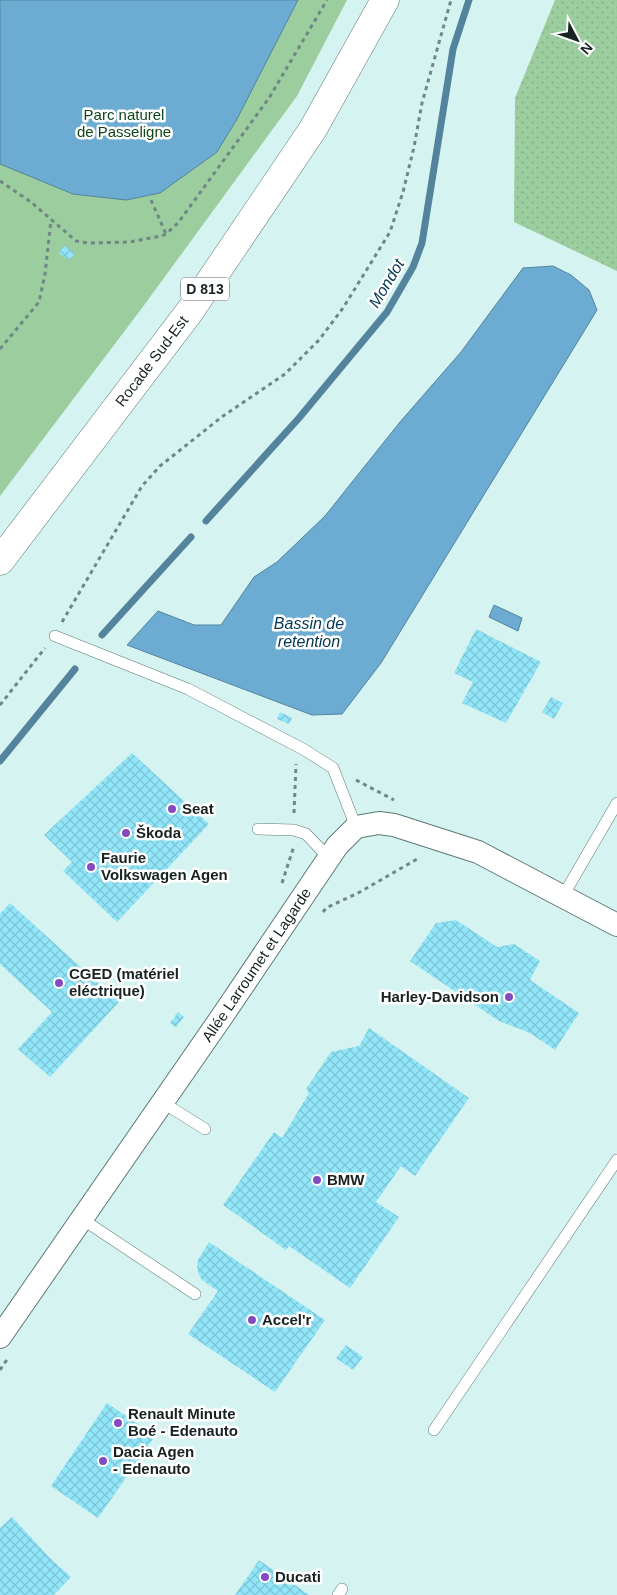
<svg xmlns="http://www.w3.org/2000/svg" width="617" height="1595" font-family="Arial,sans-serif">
  <defs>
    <pattern id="grass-dots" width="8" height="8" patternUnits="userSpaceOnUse" patternTransform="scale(1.25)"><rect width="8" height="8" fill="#9bcd9f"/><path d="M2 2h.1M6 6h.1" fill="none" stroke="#85b089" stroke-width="1.8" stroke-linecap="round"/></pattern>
    <pattern id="building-cross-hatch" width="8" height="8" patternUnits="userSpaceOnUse" patternTransform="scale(1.25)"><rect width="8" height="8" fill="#92e6f9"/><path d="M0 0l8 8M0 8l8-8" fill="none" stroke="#7dc5d5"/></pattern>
  </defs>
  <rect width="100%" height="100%" fill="#d5f4f1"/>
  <path fill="url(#grass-dots)" d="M555,0H617V271L514,222L515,98Z"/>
  <path fill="#9bcd9f" d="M0,0H347L297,96L142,308L0,496Z"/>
  <path fill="#6dacd2" stroke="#53839d" d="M0,0H298L237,119L217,152L160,193L126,200L73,194L0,164Z
    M553,266L571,275L589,290L597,310L381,663L342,714L312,715L127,645L158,611L194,625H221L254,577L277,562L325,516L400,422L461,352L523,268Z
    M494,605L522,618L518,631L489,617Z"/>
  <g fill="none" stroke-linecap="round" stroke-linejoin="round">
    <path stroke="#53839d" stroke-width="7" d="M206,521L299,418L387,312L413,267L422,243L453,49L469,0
      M102,635L191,537
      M0,761L75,669"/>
  </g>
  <path fill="url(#building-cross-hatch)" d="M64,245L75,254L69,260L59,253Z
    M476,629L541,662L506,723L462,703L473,682L454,673Z
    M551,697L563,703L554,719L542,712Z
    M280,712L292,718L289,724L277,719Z
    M132,753L209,824L117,922L63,871L72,862L44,835Z
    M10,903L119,1002L50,1077L18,1049L52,1012L0,964V914Z
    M456,920L497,947L514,944L540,961L530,980L579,1013L555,1050L530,1033L499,1021L410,961L436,923Z
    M178,1012L184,1017L176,1027L170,1023Z
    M369,1028L469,1098L415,1176L401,1166L376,1202L399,1217L350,1288L289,1246L286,1250L223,1205L274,1132L282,1138L309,1093L306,1089L331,1052L359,1046Z
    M209,1242L325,1320L275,1392L188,1334L218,1291L202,1280L199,1275L197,1267L198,1260Z
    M346,1345L363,1357L353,1370L336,1358Z
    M107,1403L155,1436L98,1518L51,1486Z
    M12,1517L50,1558L71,1577L54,1595H0V1528Z
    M259,1560L309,1595H235Z"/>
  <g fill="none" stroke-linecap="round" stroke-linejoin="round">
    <defs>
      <path id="lane" d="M55,636L188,689L303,749L333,768L356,827
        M258,829L294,830L306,834L329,858
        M563,896L617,803
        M162,1102L205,1129
        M82,1219L195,1294
        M434,1430L617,1160
        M338,1595L342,1589"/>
      <g id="street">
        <path id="s1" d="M0,1337L223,1015L337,846L356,827L379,823L394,825L478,852L617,925"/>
      </g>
      <g id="primary">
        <path id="s2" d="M0,561L190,311L313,129L385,0"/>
      </g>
    </defs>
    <use href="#lane" stroke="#5d7977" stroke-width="12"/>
    <use href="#street" stroke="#5d7977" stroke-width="24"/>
    <use href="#primary" stroke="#5d7977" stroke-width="29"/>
    <path stroke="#728684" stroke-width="3" stroke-dasharray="4 4" stroke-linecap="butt" d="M0,181L31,202L76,241L88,243L130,242L161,236L166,234L178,223L269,98L327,0
      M151,200L166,234
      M0,349L39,302L45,274L51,220
      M62,622L142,486L160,466L223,416L285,374L319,340L343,308L390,232L403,192L414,147L422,103L451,0
      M0,705L45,648
      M356,780L394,800
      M294,813L296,764
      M282,883L294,846
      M323,912L326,908L358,893L419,858
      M0,1370L8,1358"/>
    <use href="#lane" stroke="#fff" stroke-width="11"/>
    <use href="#street" stroke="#fff" stroke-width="22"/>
    <use href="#primary" stroke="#fff" stroke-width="28"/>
  </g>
  <g fill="#844ac0" stroke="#fff" stroke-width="2">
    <circle cx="172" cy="809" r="5"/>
    <circle cx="126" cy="833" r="5"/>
    <circle cx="91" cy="867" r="5"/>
    <circle cx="59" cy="983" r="5"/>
    <circle cx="509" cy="997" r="5"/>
    <circle cx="317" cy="1180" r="5"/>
    <circle cx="252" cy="1320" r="5"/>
    <circle cx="118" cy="1423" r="5"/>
    <circle cx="103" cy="1461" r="5"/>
    <circle cx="265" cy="1577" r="5"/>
  </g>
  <g text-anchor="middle" stroke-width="5" stroke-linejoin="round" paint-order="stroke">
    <rect fill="#fff" stroke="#5d6464" stroke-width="1" x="181" y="277.5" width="48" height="23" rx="4"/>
    <g font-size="14" font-weight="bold" fill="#172221">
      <text x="205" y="294">D 813</text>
    </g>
    <g font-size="15" fill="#0e461a" stroke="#fff">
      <text x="124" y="120">Parc naturel<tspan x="124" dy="17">de Passeligne</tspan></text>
    </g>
    <g font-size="15" fill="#172221" stroke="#fff">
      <text dy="5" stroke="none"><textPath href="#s2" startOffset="251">Rocade Sud-Est</textPath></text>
      <text dy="5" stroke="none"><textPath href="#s1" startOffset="452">Allée Larroumet et Lagarde</textPath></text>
    </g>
    <g font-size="15" font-weight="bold" fill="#172221" stroke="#fff" text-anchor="start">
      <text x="182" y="814">Seat</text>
      <text x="136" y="838">Škoda</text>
      <text x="101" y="863">Faurie<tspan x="101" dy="17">Volkswagen Agen</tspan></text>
      <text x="69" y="979">CGED (matériel<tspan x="69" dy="17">eléctrique)</tspan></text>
      <text x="499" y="1002" text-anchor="end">Harley-Davidson</text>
      <text x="327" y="1185">BMW</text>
      <text x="262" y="1325">Accel'r</text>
      <text x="128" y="1419">Renault Minute<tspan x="128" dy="17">Boé - Edenauto</tspan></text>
      <text x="113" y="1457">Dacia Agen<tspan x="113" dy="17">- Edenauto</tspan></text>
      <text x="275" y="1582">Ducati</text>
    </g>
    <g font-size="16" font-style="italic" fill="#003650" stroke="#fff">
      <text transform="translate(386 283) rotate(-59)" y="6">Mondot</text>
      <text x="309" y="629">Bassin de<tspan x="309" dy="18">retention</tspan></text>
    </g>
  </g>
  <g transform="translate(577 40) rotate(131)" stroke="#ffffff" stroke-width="4" paint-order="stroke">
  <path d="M0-4L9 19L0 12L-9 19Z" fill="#172221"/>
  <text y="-8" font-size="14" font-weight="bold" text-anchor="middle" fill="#172221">N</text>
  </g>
</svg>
